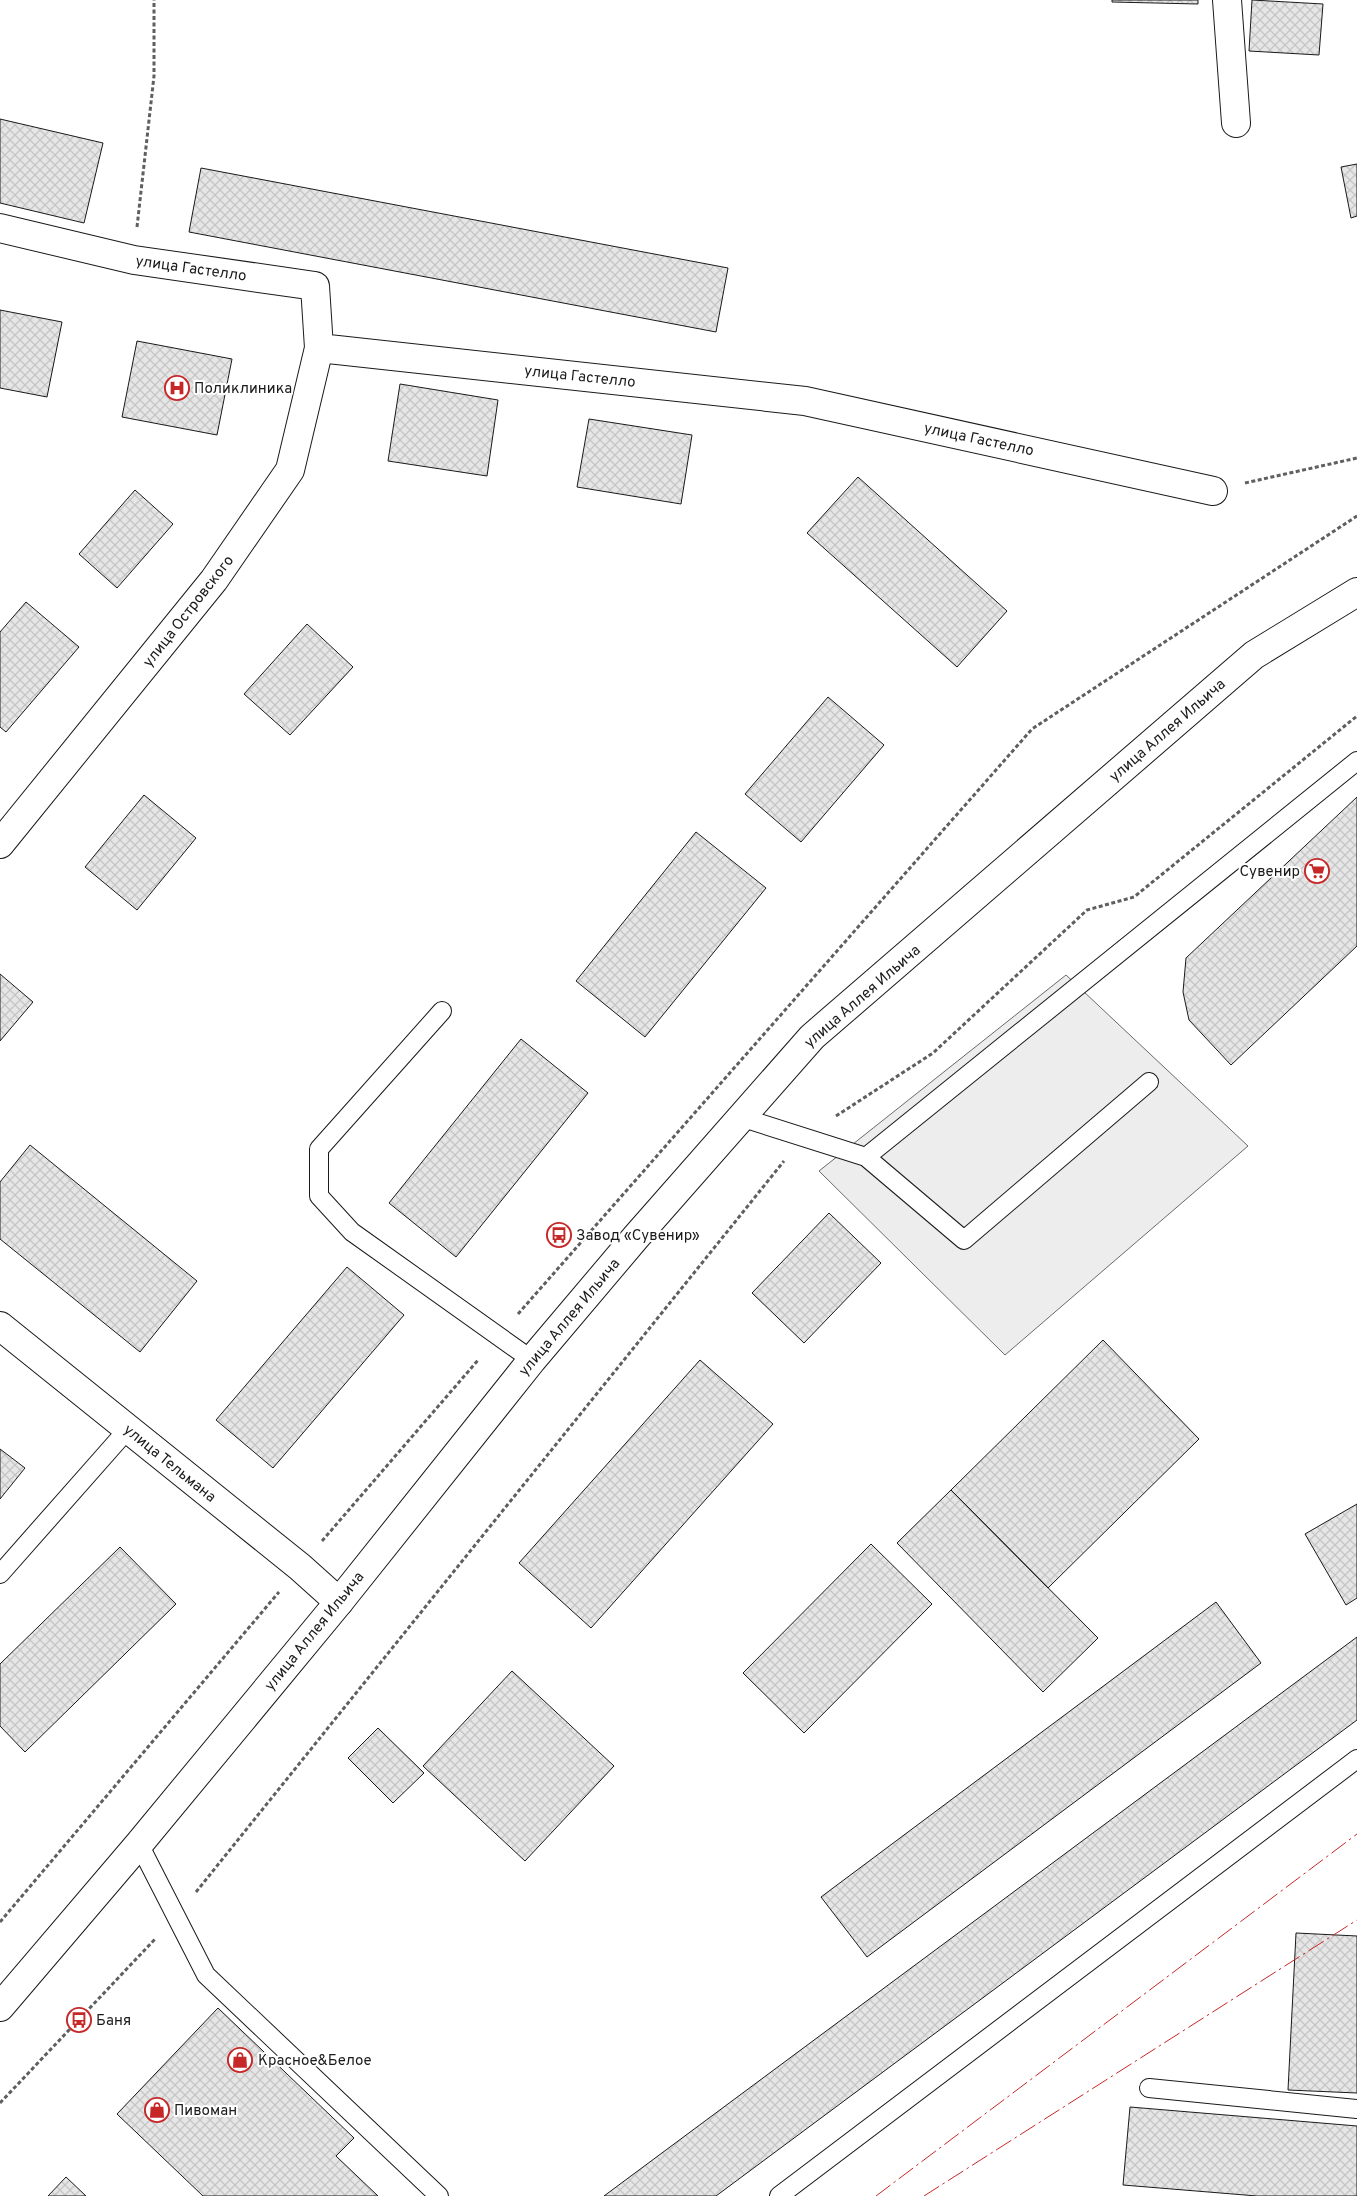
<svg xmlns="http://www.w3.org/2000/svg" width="1357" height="2196" font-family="Overpass,sans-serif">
  <defs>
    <pattern id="building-cross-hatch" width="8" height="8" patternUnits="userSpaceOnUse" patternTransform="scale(1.25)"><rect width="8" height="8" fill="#e6e6e6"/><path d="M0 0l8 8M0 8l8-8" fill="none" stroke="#c5c5c5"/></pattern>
  </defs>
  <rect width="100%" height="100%" fill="#fff"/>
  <path fill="#ededed" stroke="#6a6a6a" d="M1066,975L1248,1146L1005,1355L819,1171Z"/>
  <path fill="url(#building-cross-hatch)" stroke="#1a1a1a" d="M1112,0H1198V4L1112,2Z
    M1252,0L1323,4L1319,55L1249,51Z
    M0,119L103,143L84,223L0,203Z
    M1357,164V216L1351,218L1341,167Z
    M201,168L728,268L716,332L189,232Z
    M0,310L62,322L47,397L0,388Z
    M137,341L232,359L217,435L122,417Z
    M400,384L498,400L487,476L388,461Z
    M589,419L692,435L681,504L577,487Z
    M858,477L1007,611L957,667L807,533Z
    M135,490L173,524L117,588L79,554Z
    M26,602L79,647L6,732L0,727V632Z
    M307,624L353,667L290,735L244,694Z
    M828,697L884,745L801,842L745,794Z
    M144,795L196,838L137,910L85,867Z
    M1357,797V946L1231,1065L1189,1020L1183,992L1186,958Z
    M696,832L766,888L645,1037L576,981Z
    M0,974L33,1002L0,1041Z
    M521,1039L588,1093L456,1257L389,1203Z
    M30,1145L197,1281L140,1352L0,1239V1182Z
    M829,1213L881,1263L804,1343L752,1293Z
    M347,1267L404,1315L273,1468L216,1420Z
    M1103,1340L1199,1439L1048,1588L951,1490Z
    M700,1360L773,1424L591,1628L519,1563Z
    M0,1449L25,1468L0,1499Z
    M951,1490L1098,1638L1043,1692L897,1543Z
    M1357,1504V1598L1346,1605L1305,1534Z
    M871,1544L932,1604L804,1733L743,1673Z
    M120,1547L176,1604L25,1752L0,1726V1664Z
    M1216,1602L1261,1663L867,1957L821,1897Z
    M1357,1637V1720L716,2196H604Z
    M512,1671L614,1766L525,1861L423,1766Z
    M378,1728L424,1773L393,1803L348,1758Z
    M1296,1933L1357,1936V2093L1288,2090Z
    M218,2008L354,2138L336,2156L378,2196H203L117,2114Z
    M1130,2107L1357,2126V2196H1257L1123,2185Z
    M66,2177L86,2196H48Z"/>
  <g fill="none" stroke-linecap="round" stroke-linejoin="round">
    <defs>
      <path id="lane" d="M442,1011L319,1149V1196L352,1232L532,1360
        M740,1117L866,1157L964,1240L1149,1082
        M866,1157L1357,761
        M0,1574L128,1429
        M139,1844L206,1975L439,2196
        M1149,2088L1357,2109
        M779,2196L1357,1759"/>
      <path id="street" d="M1227,0L1236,123
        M0,228L134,260L315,286L319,348L805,401L1213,491
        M0,844L214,580L290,470L319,348
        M0,1326L300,1567L339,1602"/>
      <path id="secondary" d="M0,2007L139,1844L339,1602L532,1360L636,1237L812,1037L1254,655L1357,592"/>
    </defs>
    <use href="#lane" stroke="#1a1a1a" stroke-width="20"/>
    <use href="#street" stroke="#1a1a1a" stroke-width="30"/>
    <use href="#secondary" stroke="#1a1a1a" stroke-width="30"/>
    <path stroke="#5f5f5f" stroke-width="3" stroke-dasharray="4 2.5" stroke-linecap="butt" d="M137,227L154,76V0
      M1245,483L1357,458
      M836,1116L933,1053L1087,910L1134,897L1357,716
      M518,1314L1032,729L1357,516
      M322,1541L479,1359
      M196,1892L784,1161
      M0,1922L279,1592
      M0,2103L156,1938"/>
    <use href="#lane" stroke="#fff" stroke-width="18"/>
    <use href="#street" stroke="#fff" stroke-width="28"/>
    <use href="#secondary" stroke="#fff" stroke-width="28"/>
    <path stroke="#c62828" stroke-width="1" stroke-dasharray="18 4 2.5 4" stroke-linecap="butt" d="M876,2196L1357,1834
      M924,2196L1357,1920"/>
  </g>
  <defs>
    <symbol id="hospital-ring" viewBox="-11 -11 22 22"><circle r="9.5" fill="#fff" stroke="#c62828" stroke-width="1.5"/><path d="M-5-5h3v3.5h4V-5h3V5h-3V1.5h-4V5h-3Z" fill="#c62828"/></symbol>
    <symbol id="supermarket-ring" viewBox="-11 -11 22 22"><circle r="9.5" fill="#fff" stroke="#c62828" stroke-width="1.5"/><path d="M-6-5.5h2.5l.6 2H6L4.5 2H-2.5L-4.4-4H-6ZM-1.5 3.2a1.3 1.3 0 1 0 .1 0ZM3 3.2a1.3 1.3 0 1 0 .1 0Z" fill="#c62828"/></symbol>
    <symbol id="bus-ring" viewBox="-11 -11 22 22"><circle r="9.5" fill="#fff" stroke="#c62828" stroke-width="1.5"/><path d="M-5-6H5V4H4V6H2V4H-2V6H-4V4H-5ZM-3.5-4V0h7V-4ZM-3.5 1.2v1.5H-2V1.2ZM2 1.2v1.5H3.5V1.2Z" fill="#c62828"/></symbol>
    <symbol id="shop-ring" viewBox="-11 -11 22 22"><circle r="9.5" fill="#fff" stroke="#c62828" stroke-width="1.5"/><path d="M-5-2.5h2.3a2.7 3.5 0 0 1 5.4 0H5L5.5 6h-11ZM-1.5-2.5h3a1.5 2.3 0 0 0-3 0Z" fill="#c62828"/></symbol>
  </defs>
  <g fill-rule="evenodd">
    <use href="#hospital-ring" x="163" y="374" width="28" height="28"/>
    <use href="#supermarket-ring" x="1303" y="857" width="28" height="28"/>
    <use href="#bus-ring" x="545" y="1221" width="28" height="28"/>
    <use href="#bus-ring" x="65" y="2006" width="28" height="28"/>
    <use href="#shop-ring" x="226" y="2046" width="28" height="28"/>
    <use href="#shop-ring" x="143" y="2096" width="28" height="28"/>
  </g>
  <g text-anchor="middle" stroke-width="4" stroke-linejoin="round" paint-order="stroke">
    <g font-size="15" fill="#1a1a1a" stroke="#fff">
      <text transform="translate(191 268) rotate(8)" y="5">улица Гастелло</text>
      <text transform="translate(580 376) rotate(6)" y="5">улица Гастелло</text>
      <text transform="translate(979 439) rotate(12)" y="5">улица Гастелло</text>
      <text transform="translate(188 611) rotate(-52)" y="5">улица Островского</text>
      <text transform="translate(1167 730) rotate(-41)" y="5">улица Аллея Ильича</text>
      <text transform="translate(862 996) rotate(-41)" y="5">улица Аллея Ильича</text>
      <text transform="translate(569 1317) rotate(-50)" y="5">улица Аллея Ильича</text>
      <text transform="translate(170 1463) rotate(39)" y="5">улица Тельмана</text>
      <text transform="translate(314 1631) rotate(-51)" y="5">улица Аллея Ильича</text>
    </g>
    <g font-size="15" fill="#1a1a1a" stroke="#fff" text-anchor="start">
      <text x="194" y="393">Поликлиника</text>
      <text x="1300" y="876" text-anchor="end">Сувенир</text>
      <text x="576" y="1240">Завод «Сувенир»</text>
      <text x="96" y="2025">Баня</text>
      <text x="258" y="2065">Красное&amp;Белое</text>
      <text x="174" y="2115">Пивоман</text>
    </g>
  </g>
</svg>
